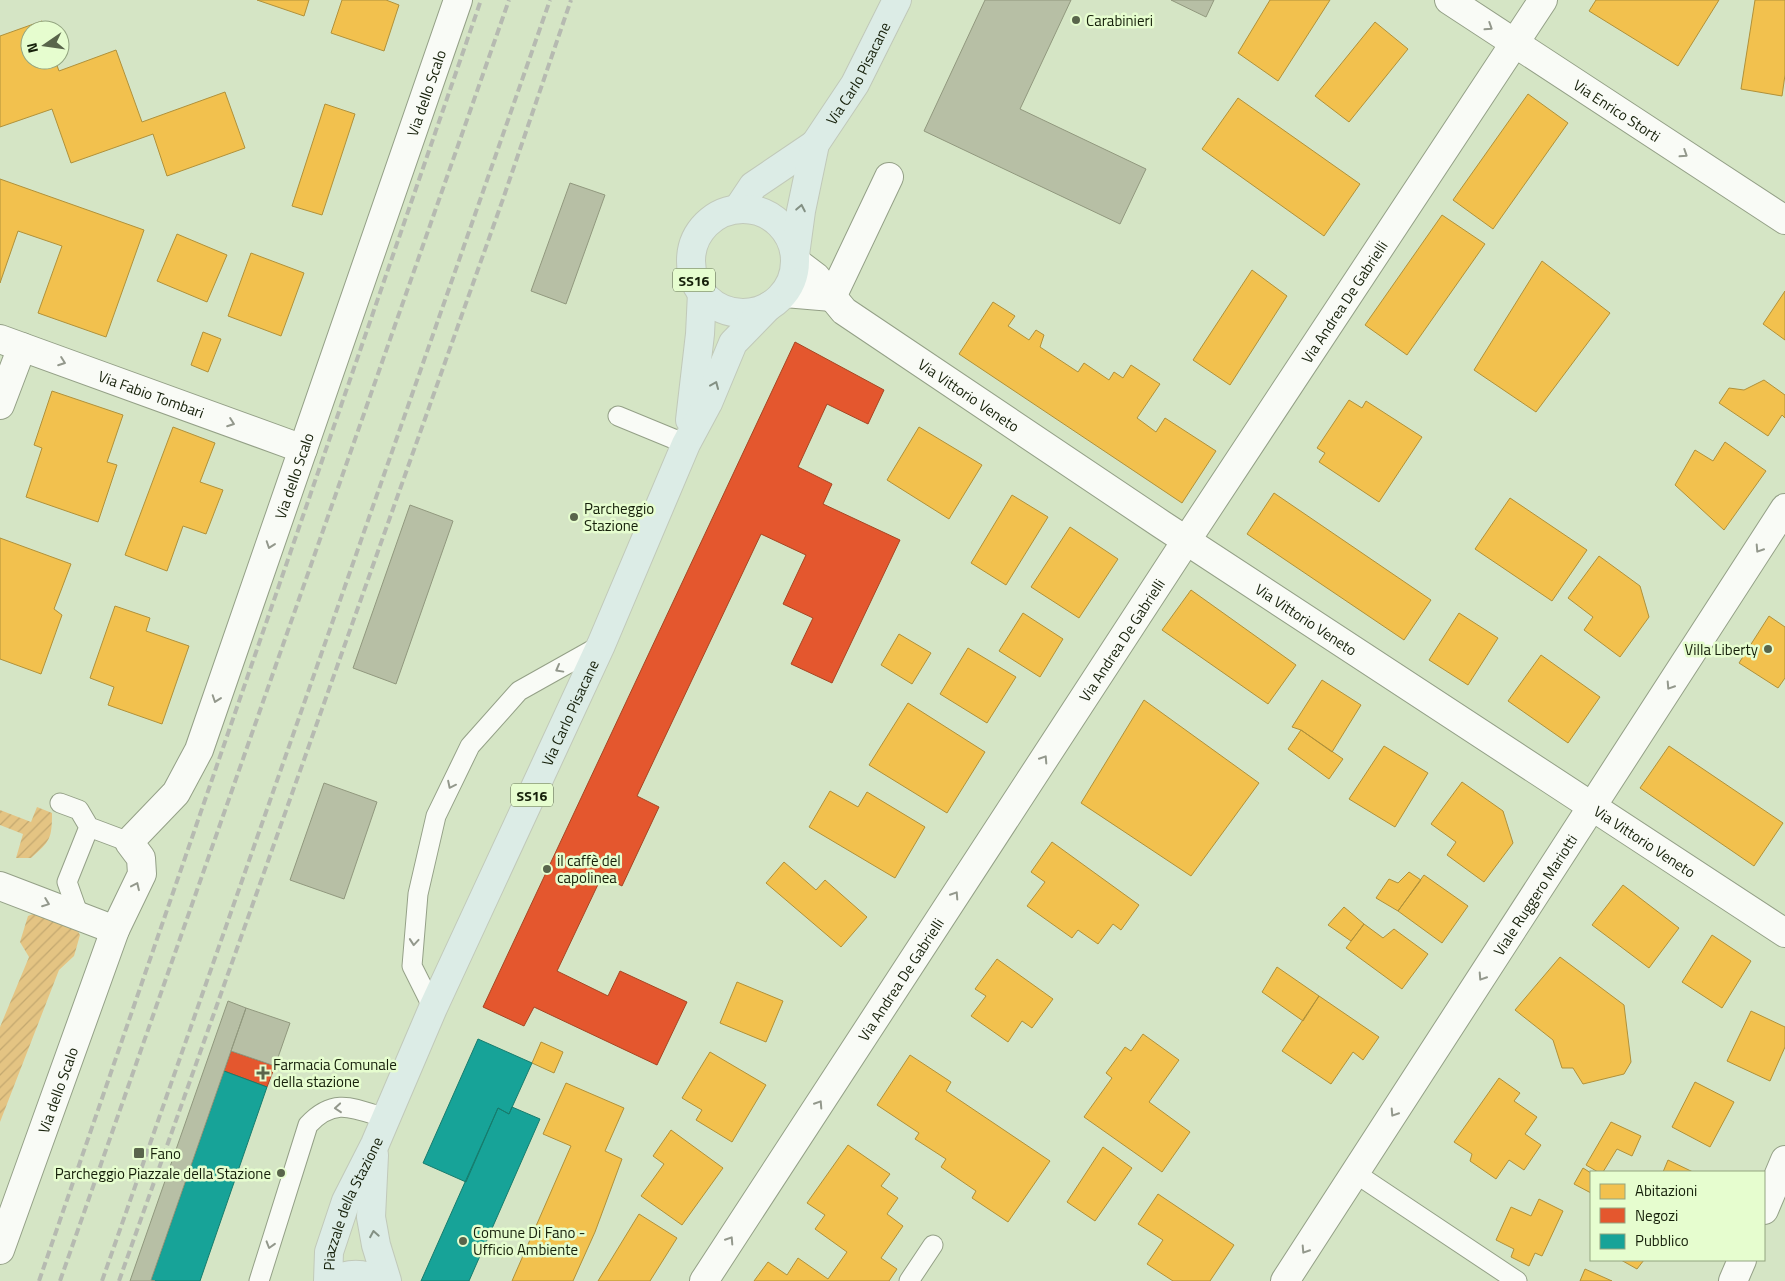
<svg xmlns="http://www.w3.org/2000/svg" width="1785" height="1281" font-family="'Titillium Web',sans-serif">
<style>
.garden{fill:url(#garden-furrows)}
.homes{fill:#f2c14e;stroke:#b0913a}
.shops{fill:#e4572e;stroke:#a64623}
.public{fill:#17a398;stroke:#177c6d}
.building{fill:#b7bfa5;stroke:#91987e}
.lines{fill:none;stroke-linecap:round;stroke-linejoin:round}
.service-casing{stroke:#94a087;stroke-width:21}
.minor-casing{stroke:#94a087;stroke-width:30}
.tertiary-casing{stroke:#94a087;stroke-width:30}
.primary-casing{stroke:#c1c9b9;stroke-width:30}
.service{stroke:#f9fbf6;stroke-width:19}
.minor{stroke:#f9fbf6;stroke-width:28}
.tertiary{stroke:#f9fbf6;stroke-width:28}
.primary{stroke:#dcece6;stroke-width:28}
.rail{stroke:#b6bab1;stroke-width:4;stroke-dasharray:8 4;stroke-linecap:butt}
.oneway{stroke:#93988c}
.oneway2{stroke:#839083}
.poi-dot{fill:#59654b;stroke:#e6fdcf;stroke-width:2}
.labels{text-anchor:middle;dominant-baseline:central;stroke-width:5;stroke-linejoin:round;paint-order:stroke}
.shield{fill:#e6fdcf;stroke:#546245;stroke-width:1}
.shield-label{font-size:14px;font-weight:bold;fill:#16200a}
.poi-label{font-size:15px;fill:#16200a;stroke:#e6fdcf;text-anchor:start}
.street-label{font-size:15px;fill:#16200a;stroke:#e6fdcf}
</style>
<defs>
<pattern id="garden-furrows" width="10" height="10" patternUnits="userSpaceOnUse" patternTransform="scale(1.25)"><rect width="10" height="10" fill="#e4c483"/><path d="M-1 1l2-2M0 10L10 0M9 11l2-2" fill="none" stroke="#c3a870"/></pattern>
</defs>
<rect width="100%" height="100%" fill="#d5e5c5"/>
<path class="garden" d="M37,807l15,6c0,26 -2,28 -21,45h-15l7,-24 -23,-9v-15l31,12z
M42,910l29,9 9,16 -6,21 -15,14 -59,152v-95l29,-70 -9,-15 8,-26z"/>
<path class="homes" d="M257,0h52l-5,16z
M342,0h44l13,5 -15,46 -53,-18z
M1270,0h60l-52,81 -40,-28z
M1596,0h123l-41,66 -89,-55z
M1755,0h30v75l-3,21 -41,-7z
M42,21l3,9h-15v30h25l4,11 57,-21 26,72 83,-30 20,56 -78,28 -14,-42 -82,29 -19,-54 -52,18v-91z
M1375,22l33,27 -59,73 -34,-26z
M1528,94l40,29 -75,106 -40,-29z
M1238,98l122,86 -36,52 -122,-87z
M325,104l30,10 -33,101 -30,-9z
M0,179l144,51 -38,107 -68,-24 24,-67 -44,-15 -18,52z
M1442,215l43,29 -78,111 -42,-30z
M177,234l50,21 -20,47 -50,-21z
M251,253l53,20 -23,63 -53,-20z
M1542,261l68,52 -74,99 -62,-42z
M1252,270l35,26 -57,89 -37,-25z
M1785,291v49l-22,-16z
M993,302l22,14 -7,10 21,14 7,-10 8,5 -4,12 38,25 6,-9 25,17 5,-8 9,6 8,-13 29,19 -23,34 19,14 9,-14 51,33 -34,52 -223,-149z
M203,332l18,7 -13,33 -17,-7z
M1764,380l21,15v23l-3,-3 -14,21 -49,-33 10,-15 15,2z
M52,391l71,24 -16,47 10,3 -19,57 -72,-25 16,-49 -8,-3z
M1349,400l13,8 4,-7 56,36 -43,65 -60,-40 6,-9 -8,-5z
M173,427l42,16 -15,39 23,8 -17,44 -23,-8 -16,45 -42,-16z
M919,427l63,38 -33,54 -62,-39z
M1725,442l41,29 -42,59 -49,-45 20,-35 18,11z
M1274,493l157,107 -27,40 -157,-106z
M1012,495l36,22 -42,68 -35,-22z
M1510,498l77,52 -35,51 -77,-52z
M1070,527l48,32 -39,59 -48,-31z
M0,538l71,26 -17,45 8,6 -21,59 -41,-15z
M1599,556l41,30 9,31 -29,40 -36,-27 9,-13 -25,-19z
M1191,590l105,75 -28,39 -106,-74z
M115,606l35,12 -4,13 43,15 -27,78 -54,-19 6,-18 -24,-9z
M1023,613l40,26 -23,38 -41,-26z
M1459,613l39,25 -30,47 -39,-25z
M1769,616l16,11v51l-7,10 -39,-25z
M899,634l32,19 -19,31 -31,-19z
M968,648l48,29 -29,46 -47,-29z
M1541,655l59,42 -32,46 -60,-42z
M1322,680l39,25 -29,47 -31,-22 -9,-3z
M1144,700l115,83 -68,93 -110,-73z
M908,703l77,49 -38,61 -78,-48z
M1301,730l42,29 -14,20 -41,-30z
M1384,746l44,27 -33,54 -46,-28z
M1669,746l114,77 -29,43 -114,-78z
M1462,782l41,29 10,32 -29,39 -37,-27 9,-13 -25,-18z
M830,791l28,16 9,-15 58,35 -30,51 -86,-51z
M1052,842l87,63 -18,25 -8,-6 -15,20 -20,-14 -6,8 -45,-32 18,-24 -14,-10z
M784,862l32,28 9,-10 42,37 -26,30 -75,-64z
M1409,872l12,8 -23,31 -22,-13 13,-19 9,4z
M1424,875l44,31 -26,37 -44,-32z
M1623,885l56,43 -30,40 -57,-43z
M1344,907l20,17 -13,17 -23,-16z
M1364,924l19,14 11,-9 34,25 -26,35 -56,-41z
M1712,935l39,26 -29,47 -40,-26z
M1560,957l64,48 7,57 -7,12 -41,10 -10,-16h-11l-9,-28 -38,-30z
M997,959l56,40 -21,29 -10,-7 -14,21 -37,-26 15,-20 -11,-7z
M1277,967l42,29 -16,25 -41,-29z
M737,982l46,19 -17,41 -46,-19z
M1319,996l60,41 -16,23 -10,-8 -22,32 -49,-33z
M1751,1011l34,16v20l-15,34 -43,-20z
M1143,1034l36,26 -30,42 41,30 -28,40 -78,-55 28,-39 -6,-5 19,-26 6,4z
M541,1042l22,10 -9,21 -22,-10z
M710,1052l56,33 -34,57 -36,-22 6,-10 -20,-12z
M910,1055l41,27 -5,9 104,70 -42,61 -36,-24 4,-7 -35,-24 5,-8 -31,-20 4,-6 -42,-28z
M1499,1078l21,15 -6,8 23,16 -12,17 16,11 -17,25 -15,-10 -13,19 -26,-18 2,-7 -18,-12z
M1695,1082l39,20 -24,45 -38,-20z
M566,1083l58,25 -19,43 17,8 -27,73 -22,49h-61l59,-135 -28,-12z
M1611,1122l30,14 -9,20 -15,-7 -14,23h-5l-12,-7z
M671,1130l52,38 -41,57 -41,-29 23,-32 -11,-8z
M848,1145l42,29 -9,12 17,12 -11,16 16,12 -22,32 16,11 -8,12h-135l14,-19 19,13 11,-17 30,21 19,-27 -32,-23 10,-14 -18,-12z
M1103,1147l29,21 -37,53 -28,-19z
M1668,1160l25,12h-30z
M1583,1168l8,5v20l-17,-9z
M1158,1194l76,51 -24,36h-37l-26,-17 16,-24 -25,-16z
M1539,1199l24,12 -21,45 -7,-3 -6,13 -18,-9 3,-8 -18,-9 15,-33 20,9z
M639,1214l38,24 -27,43h-52z
M1621,1260h23l-7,9z
M1585,1269l27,12h-32z"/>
<path class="shops" d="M795,342l89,48 -16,34 -41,-20 -29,63 34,17 -9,20 77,36 -68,143 -41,-19 22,-46 -30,-14 23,-49 -45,-21 -124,262 22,11 -37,79 -20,-10 -45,95 51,25 12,-25 67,31 -30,63 -123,-58 -10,19 -41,-19z
M231,1051l44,15 -8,21 -43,-16z"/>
<path class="public" d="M478,1039l54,24 -23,51 -11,-6 -32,74 -43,-19z
M224,1071l43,16 -67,194h-45l-4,-1z
M512,1107l28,12 -71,162h-48l77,-173 11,6z"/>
<path class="building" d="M985,0h86l-51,109 126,60 -26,55 -196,-93z
M1171,0h43l-8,17z
M570,183l35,12 -39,109 -35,-13z
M410,505l43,16 -57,163 -43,-16z
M324,783l53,19 -33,97 -54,-19z
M228,1001l18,7 -95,272 4,1h-25z
M246,1008l44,15 -15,43 -44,-15z"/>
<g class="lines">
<g class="service-casing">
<path id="service" d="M618,416l68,28
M60,803l19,7 10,17 40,15
M79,916l-12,-34 22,-55
M433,1008l-21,-42 6,-72 18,-78 34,-70 49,-55 82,-46
M1355,1173l162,108
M259,1281l49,-156c26,-28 45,-17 77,-7
M909,1281l24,-36"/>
</g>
<g class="minor-casing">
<g id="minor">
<path id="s1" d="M1449,0l336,220"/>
<path d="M832,297l57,-120"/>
<path id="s2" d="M0,339l303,110"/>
<path d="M0,405l22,-58"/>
<path d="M0,886l115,44"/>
<path d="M1764,1210l21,-50"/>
<path id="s3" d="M0,1250l115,-320 27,-56 -1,-16 -12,-16 47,-49 23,-43 259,-750"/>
<path id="s4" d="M704,1281l482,-740 357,-541"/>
<path id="s5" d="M1285,1281l500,-773"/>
<path d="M1733,1281l9,-21"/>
</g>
</g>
<g class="tertiary-casing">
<g id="tertiary">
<path id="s6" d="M795,261l21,16 28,34 317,213 624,409"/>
<path d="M785,293l47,4"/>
</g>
</g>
<g class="primary-casing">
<g id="primary">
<path d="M739,207l14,-21 62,-42"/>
<circle cx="743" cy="261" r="52"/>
<path id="s7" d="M795,255l6,-44 14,-67 40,-60 42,-84"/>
<path d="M690,420l10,-86 2,-41"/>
<path d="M374,1155l-3,62 5,28 11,36"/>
<path id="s8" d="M328,1281l1,-29 17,-51 29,-57 58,-136 168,-363 85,-201 22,-41 25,-60 36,-37"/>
<path d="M333,1281c16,-9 31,-8 47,0"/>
</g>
</g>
<use href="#service" class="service"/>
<use href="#minor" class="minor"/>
<use href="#tertiary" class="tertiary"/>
<use href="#primary" class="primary"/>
<path class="rail" d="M39,1281l442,-1281
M60,1281l449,-1281
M102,1281l448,-1281
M119,1281l384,-1082 68,-199"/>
</g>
<defs><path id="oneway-chevron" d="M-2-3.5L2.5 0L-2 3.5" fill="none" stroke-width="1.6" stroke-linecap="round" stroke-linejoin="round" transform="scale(1.25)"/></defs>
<g class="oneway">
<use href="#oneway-chevron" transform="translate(1489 27) rotate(33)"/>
<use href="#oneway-chevron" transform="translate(1684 154) rotate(33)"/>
<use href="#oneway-chevron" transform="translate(62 362) rotate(20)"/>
<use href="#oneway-chevron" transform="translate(231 423) rotate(20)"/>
<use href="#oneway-chevron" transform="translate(270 545) rotate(109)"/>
<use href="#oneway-chevron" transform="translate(1759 549) rotate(123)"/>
<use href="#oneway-chevron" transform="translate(559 669) rotate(151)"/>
<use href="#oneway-chevron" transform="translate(1670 686) rotate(123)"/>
<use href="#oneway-chevron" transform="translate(216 699) rotate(109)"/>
<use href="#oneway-chevron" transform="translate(1044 759) rotate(-57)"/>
<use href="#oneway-chevron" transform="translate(451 785) rotate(116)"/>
<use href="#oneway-chevron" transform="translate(136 886) rotate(-65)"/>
<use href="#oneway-chevron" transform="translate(955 895) rotate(-57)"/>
<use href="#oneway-chevron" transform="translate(46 903) rotate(21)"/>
<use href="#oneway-chevron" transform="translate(414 942) rotate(95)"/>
<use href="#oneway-chevron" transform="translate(1482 977) rotate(123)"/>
<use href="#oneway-chevron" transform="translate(819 1104) rotate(-57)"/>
<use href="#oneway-chevron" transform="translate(338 1108) rotate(175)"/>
<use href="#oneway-chevron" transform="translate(1394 1113) rotate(123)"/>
<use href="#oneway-chevron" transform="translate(730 1240) rotate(-57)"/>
<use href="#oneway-chevron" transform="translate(270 1245) rotate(107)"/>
<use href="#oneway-chevron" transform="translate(1305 1250) rotate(123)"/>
</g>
<g class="oneway2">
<use href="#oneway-chevron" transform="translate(801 208) rotate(-79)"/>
<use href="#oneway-chevron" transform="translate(715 385) rotate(-67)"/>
<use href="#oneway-chevron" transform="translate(374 1234) rotate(-100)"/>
</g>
<g class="poi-dot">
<circle cx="1076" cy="20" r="5"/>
<circle cx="574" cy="517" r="5"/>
<circle cx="1768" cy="649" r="5"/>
<circle cx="547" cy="869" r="5"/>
<path d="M260.5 1065.5h5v5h5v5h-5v5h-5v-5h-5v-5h5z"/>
<rect x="133" y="1147" width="12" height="12" rx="2.5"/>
<circle cx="281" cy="1173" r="5"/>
<circle cx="463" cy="1241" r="5"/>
</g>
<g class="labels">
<g class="shield">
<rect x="673" y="268.5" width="42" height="23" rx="4"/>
<rect x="511" y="783.5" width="42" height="23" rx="4"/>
</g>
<g class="shield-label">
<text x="694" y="280">SS16</text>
<text x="532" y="795">SS16</text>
</g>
<g class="poi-label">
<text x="1086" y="20">Carabinieri</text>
<text x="584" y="508">Parcheggio<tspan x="584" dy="17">Stazione</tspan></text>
<text x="1758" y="649" text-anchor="end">Villa Liberty</text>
<text x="557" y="860">il caffè del<tspan x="557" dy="17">capolinea</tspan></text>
<text x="273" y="1064">Farmacia Comunale<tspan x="273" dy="17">della stazione</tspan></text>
<text x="150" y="1153">Fano</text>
<text x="271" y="1173" text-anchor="end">Parcheggio Piazzale della Stazione</text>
<text x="473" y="1232">Comune Di Fano -<tspan x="473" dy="17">Ufficio Ambiente</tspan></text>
</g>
<g class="street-label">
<text stroke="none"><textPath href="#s7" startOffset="196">Via Carlo Pisacane</textPath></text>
<text stroke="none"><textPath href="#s3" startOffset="1250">Via dello Scalo</textPath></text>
<text stroke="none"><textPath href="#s1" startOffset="201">Via Enrico Storti</textPath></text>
<text stroke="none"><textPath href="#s4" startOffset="1170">Via Andrea De Gabrielli</textPath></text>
<text stroke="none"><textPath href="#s2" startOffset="161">Via Fabio Tombari</textPath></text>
<text stroke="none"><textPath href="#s6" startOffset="221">Via Vittorio Veneto</textPath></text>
<text stroke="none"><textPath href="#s3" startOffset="845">Via dello Scalo</textPath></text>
<text stroke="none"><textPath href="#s6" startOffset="626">Via Vittorio Veneto</textPath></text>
<text stroke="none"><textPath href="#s4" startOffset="765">Via Andrea De Gabrielli</textPath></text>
<text stroke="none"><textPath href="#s8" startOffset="620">Via Carlo Pisacane</textPath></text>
<text stroke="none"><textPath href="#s6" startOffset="1031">Via Vittorio Veneto</textPath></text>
<text stroke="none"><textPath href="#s5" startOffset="460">Viale Ruggero Mariotti</textPath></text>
<text stroke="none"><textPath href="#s4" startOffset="360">Via Andrea De Gabrielli</textPath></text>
<text stroke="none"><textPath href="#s3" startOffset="170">Via dello Scalo</textPath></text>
<text stroke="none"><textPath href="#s8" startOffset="82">Piazzale della Stazione</textPath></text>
</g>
</g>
<rect x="1590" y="1171" width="175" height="90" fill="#e6fdcf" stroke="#93a580"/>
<rect x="1600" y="1184" width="25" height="15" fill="#f2c14e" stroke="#93a580"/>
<text x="1635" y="1196" font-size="15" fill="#16200a">Abitazioni</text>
<rect x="1600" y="1208" width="25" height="15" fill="#e4572e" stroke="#93a580"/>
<text x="1635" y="1221" font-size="15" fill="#16200a">Negozi</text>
<rect x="1600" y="1234" width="25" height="15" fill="#17a398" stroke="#93a580"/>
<text x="1635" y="1246" font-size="15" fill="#16200a">Pubblico</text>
<g transform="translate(45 45) rotate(257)"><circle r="24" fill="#e6fdcf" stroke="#93a580"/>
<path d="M0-4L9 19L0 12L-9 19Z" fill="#59654b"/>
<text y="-8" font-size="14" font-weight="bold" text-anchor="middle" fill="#16200a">N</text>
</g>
</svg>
